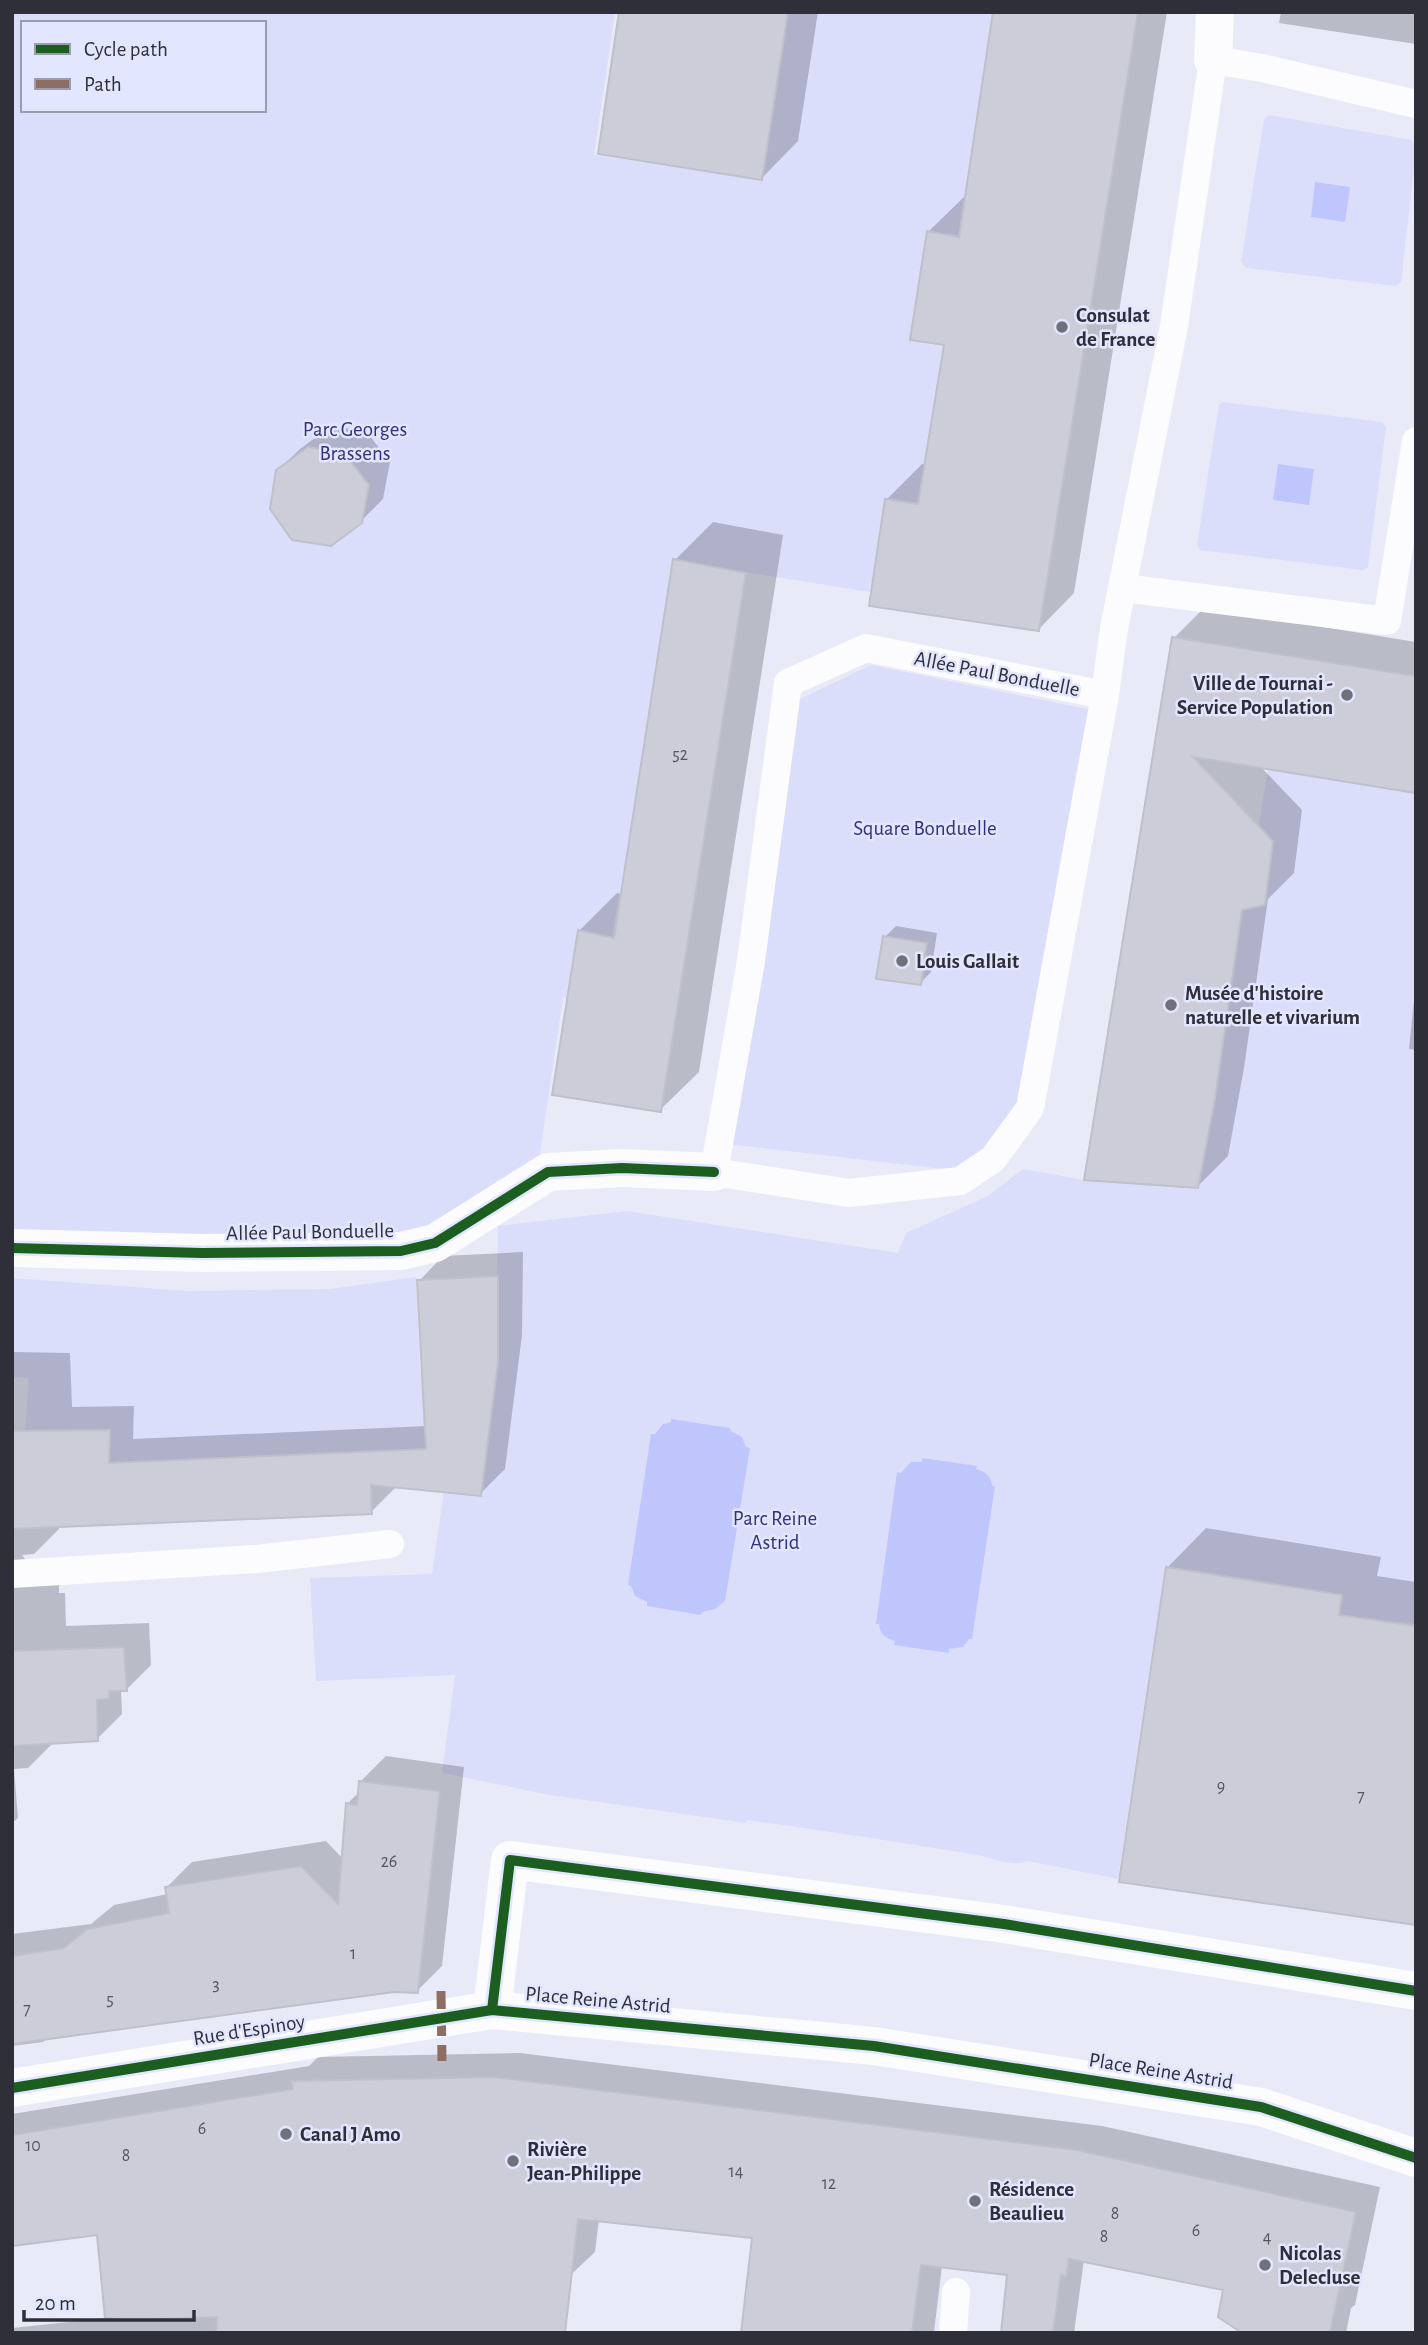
<svg xmlns="http://www.w3.org/2000/svg" width="1428" height="2345" font-family="'Alegreya Sans',sans-serif">
<style>
.green{fill:#dadefb;fill-rule:evenodd}
.water{fill:#bfc6fb}
.shadow{fill:#0003}
.building{fill:#cccdd8;stroke:#bec0ca;stroke-width:2}
.lines{fill:none;stroke-linecap:round;stroke-linejoin:round}
.lane{stroke:#fcfcfe;stroke-width:28}
.street{stroke:#fcfcfe;stroke-width:38}
.quiet{stroke:#8d6e63;stroke-width:9;stroke-dasharray:18 9;stroke-linecap:butt}
.cycleway-casing{stroke:#e2e6fe;stroke-width:15}
.cycleway{stroke:#1b5e20;stroke-width:10}
.poi-dot{fill:#6f707c;stroke:#e2e6fe;stroke-width:2.5}
.labels{text-anchor:middle;dominant-baseline:central;stroke-width:5;stroke-linejoin:round;paint-order:stroke}
.number-label{font-size:18px;fill:#565661}
.poi-label{font-size:21px;font-weight:bold;fill:#2e2f39;stroke:#e2e6fe;text-anchor:start}
.park-label{font-size:21px;fill:#333281;stroke:#e2e6fe}
.street-label{font-size:21px;fill:#2e2f39;stroke:#e2e6fe}
</style>
<rect width="100%" height="100%" fill="#e8eaf8"/>
<path class="green" d="M12,12h603l-21,143 166,25 26,-168h207l-34,223 -33,-3 -16,108 34,7 -25,156 -34,-4 -15,93 -193,-31 -65,376 -31,-6 -12,65 -6,2 -24,162 -88,70 -256,11 -183,-6zM23,23h241v87h-241z
M1269,115l143,25 4,10 -15,132 -5,4 -150,-18 -5,-6 23,-143z
M1223,402l159,20 4,5 -18,140 -5,3 -163,-20 -3,-5 22,-140z
M871,665l226,46 -77,392 -51,69 -241,-28 70,-444z
M1270,755l146,22v847l-76,-9 1,-16 -176,-30 -47,310 -90,-18c-18,7 -38,-5 -57,-7 -75,-12 -149,-24 -224,-34l-1,3 -196,-28 -108,-22 13,-98 -139,6 -6,-103 122,-4 12,-83 38,4 6,-46 -38,-1 -342,15 -83,-32 4,-53 -17,-1v-99l176,13 142,-2 86,-12 4,96 78,-4 -1,-93 1,-50 129,-15 271,42 8,-20 82,-37 35,-27 61,11 112,7 3,-4 16,-84 27,-189 23,-5 8,-64 -14,-15z"/>
<path class="water" d="M1315,182l35,5 -5,35 -34,-5z
M1278,464l36,5 -5,36 -36,-5z
M671,1419l59,9 1,3 11,6 4,10 4,1 -25,153 -10,8 -13,3 -1,3 -54,-9v-4l-12,-6 -4,-10 -3,-1 23,-151h4l8,-10 8,-2z
M922,1458l55,8 -1,3c9,2 16,8 16,17h3l-23,153h-3l-6,8 -14,2v4l-55,-8 1,-4c-9,-3 -15,-6 -16,-17h-3l21,-152 4,1 10,-11h11z"/>
<path class="shadow" d="M621,12h197l-20,129 -36,37z
M995,12h172l-93,581 -35,36 -152,-130 35,-35h4l20,-120 -18,-112 36,-35h3z
M1281,12h135v32l-137,-21z
M331,426l35,5 24,31 -7,37 -23,23 -83,-51 23,-22z
M713,522l70,13 -84,537 -39,38 -81,-179 38,-38 6,1 52,-334z
M1204,608l212,34v133l-156,-9 42,44 -8,63 -26,26 -24,169 -16,88 -30,30 -24,-548z
M896,926l41,7 -6,39 -11,11 -35,-46z
M1416,981v69l-7,-1z
M523,1252l-1,83 -17,134 -25,25 -84,-7 -25,25 -313,13 1,4 -25,25 -12,1 7,9 30,1v28h6l1,33 83,-3 2,42 -25,25 -5,-1 1,25 -25,25 -44,4 -25,25 -14,1 4,49 -6,5v-471l58,1 2,54 62,-1 -1,33 294,-13 -8,-145 24,-25z
M1206,1528l175,29 -4,19 39,6v342l-249,-356z
M386,1756l78,11 -22,199 -25,25 -23,-1 -347,48 -4,4 -31,4v-112l79,-10 23,-19 54,-11 -1,-7 25,-25 134,-21 17,18 4,-55 13,-13 1,-10z
M520,2053l582,73 278,61 -25,118 -4,3 -5,25h-104l-17,-45 -141,-28 -10,73h-72l7,-60 -67,-7 -8,66 5,1h-196l11,-97 -155,-17 -4,33 -86,81h-497v-5l94,-10 -8,-85 -86,11v-130l297,-48 9,-9z"/>
<path class="building" d="M619,12h169l-26,168 -164,-26z
M993,12h145l-99,619 -170,-25 16,-107 33,5 26,-159 -34,-5 17,-109 32,6z
M308,447l36,6 25,32 -7,38 -31,23 -39,-6 -22,-31 6,-39z
M673,559l73,14 -85,539 -109,-17 26,-165 36,8z
M1172,637l244,39v117l-223,-36 80,84 -8,64 -23,5 -27,189 -17,89 -114,-8z
M883,936l44,7 -6,42 -45,-6z
M498,1276v85l-17,135 -110,-11 1,29 -360,15v-98l98,-1 -1,33 317,-14 -9,-169z
M1166,1567l176,28 -3,20 77,11v299l-297,-43z
M124,1647l3,44h-18v8l-12,1 1,41 -86,5v-95z
M359,1781l81,10 -22,202 -24,-1 -382,52v-88l52,-8 23,-19 82,-16 -4,-26 136,-21 37,38 8,-101 11,2z
M494,2077l583,73 279,62 -26,121h-88l-24,-16 5,-27 -154,-31 -3,18 -5,-2 -8,58h-52l6,-58 -86,-10 -9,68h-171l11,-95 -174,-19 -13,114h-349l1,-16 -84,3 -28,-2 -8,-83 -85,11v-111l281,-46 -2,-8z"/>
<g class="lines">
<path class="lane" d="M1123,588l264,33 29,-180
M1105,695l-239,-47 -78,35 -37,278 -37,211 135,21 111,-12 33,-22 37,-51 75,-413 9,-67 60,-302 39,-266 49,8 154,36
M12,1574l245,-15 133,-15
M953,2333l3,-41"/>
<path class="street" d="M1213,60l2,-48
M12,1248l190,5 199,-2 34,-8 113,-71 74,-4 92,4
M492,2010l18,-150 494,64 412,67
M12,2088l480,-78 382,36 387,61 155,51"/>
<path class="quiet" d="M441,1991l1,70"/>
<g class="cycleway-casing">
<path id="cycleway" d="M12,1248l190,5 199,-2 34,-8 113,-71 74,-4 92,4
M492,2010l18,-150 494,64 412,67
M12,2088l480,-78 382,36 387,61 155,51"/>
</g>
<use href="#cycleway" class="cycleway"/>
</g>
<g class="poi-dot">
<circle cx="1062" cy="327" r="7"/>
<circle cx="1347" cy="695" r="7"/>
<circle cx="902" cy="961" r="7"/>
<circle cx="1171" cy="1005" r="7"/>
<circle cx="286" cy="2134" r="7"/>
<circle cx="513" cy="2161" r="7"/>
<circle cx="975" cy="2201" r="7"/>
<circle cx="1265" cy="2265" r="7"/>
</g>
<g class="labels">
<g class="number-label">
<text x="680" y="755">52</text>
<text x="1221" y="1787">9</text>
<text x="1361" y="1797">7</text>
<text x="389" y="1862">26</text>
<text x="353" y="1954">1</text>
<text x="216" y="1985">3</text>
<text x="110" y="2000">5</text>
<text x="27" y="2010">7</text>
<text x="202" y="2129">6</text>
<text x="33" y="2146">10</text>
<text x="126" y="2156">8</text>
<text x="736" y="2172">14</text>
<text x="829" y="2184">12</text>
<text x="1115" y="2214">8</text>
<text x="1196" y="2231">6</text>
<text x="1104" y="2237">8</text>
<text x="1267" y="2238">4</text>
</g>
<g class="poi-label">
<text x="1076" y="315">Consulat<tspan x="1076" dy="24">de France</tspan></text>
<text x="1333" y="683" text-anchor="end">Ville de Tournai -<tspan x="1333" dy="24">Service Population</tspan></text>
<text x="916" y="961">Louis Gallait</text>
<text x="1185" y="993">Musée d'histoire<tspan x="1185" dy="24">naturelle et vivarium</tspan></text>
<text x="300" y="2134">Canal J Amo</text>
<text x="527" y="2149">Rivière<tspan x="527" dy="24">Jean-Philippe</tspan></text>
<text x="989" y="2189">Résidence<tspan x="989" dy="24">Beaulieu</tspan></text>
<text x="1279" y="2253">Nicolas<tspan x="1279" dy="24">Delecluse</tspan></text>
</g>
<g class="park-label">
<text x="355" y="429">Parc Georges<tspan x="355" dy="24">Brassens</tspan></text>
<text x="925" y="828">Square Bonduelle</text>
<text x="775" y="1518">Parc Reine<tspan x="775" dy="24">Astrid</tspan></text>
</g>
<g class="street-label">
<text transform="translate(997 674) rotate(11)">Allée Paul Bonduelle</text>
<text transform="translate(310 1232) rotate(-1)">Allée Paul Bonduelle</text>
<text transform="translate(598 2000) rotate(5)">Place Reine Astrid</text>
<text transform="translate(249 2030) rotate(-9)">Rue d'Espinoy</text>
<text transform="translate(1161 2071) rotate(9)">Place Reine Astrid</text>
</g>
</g>
<rect width="1428" height="2345" fill="none" stroke="#2e2f39" stroke-width="28"/>
<rect x="21" y="21" width="245" height="91" fill="#e2e6fe" stroke="#9a9daf" stroke-width="2"/>
<rect x="35" y="44" width="35" height="10" fill="#1b5e20" stroke="#9a9daf" stroke-width="2"/>
<text x="84" y="56" font-size="21" fill="#2e2f39">Cycle path</text>
<rect x="35" y="79" width="35" height="10" fill="#8d6e63" stroke="#9a9daf" stroke-width="2"/>
<text x="84" y="91" font-size="21" fill="#2e2f39">Path</text>
<path d="M24 2310v10h170v-10" fill="none" stroke="#2e2f39" stroke-width="3.5"/>
<text x="35" y="2310" font-size="21" fill="#2e2f39" stroke="#e2e6fe" stroke-width="5" paint-order="stroke">20 m</text>
</svg>
